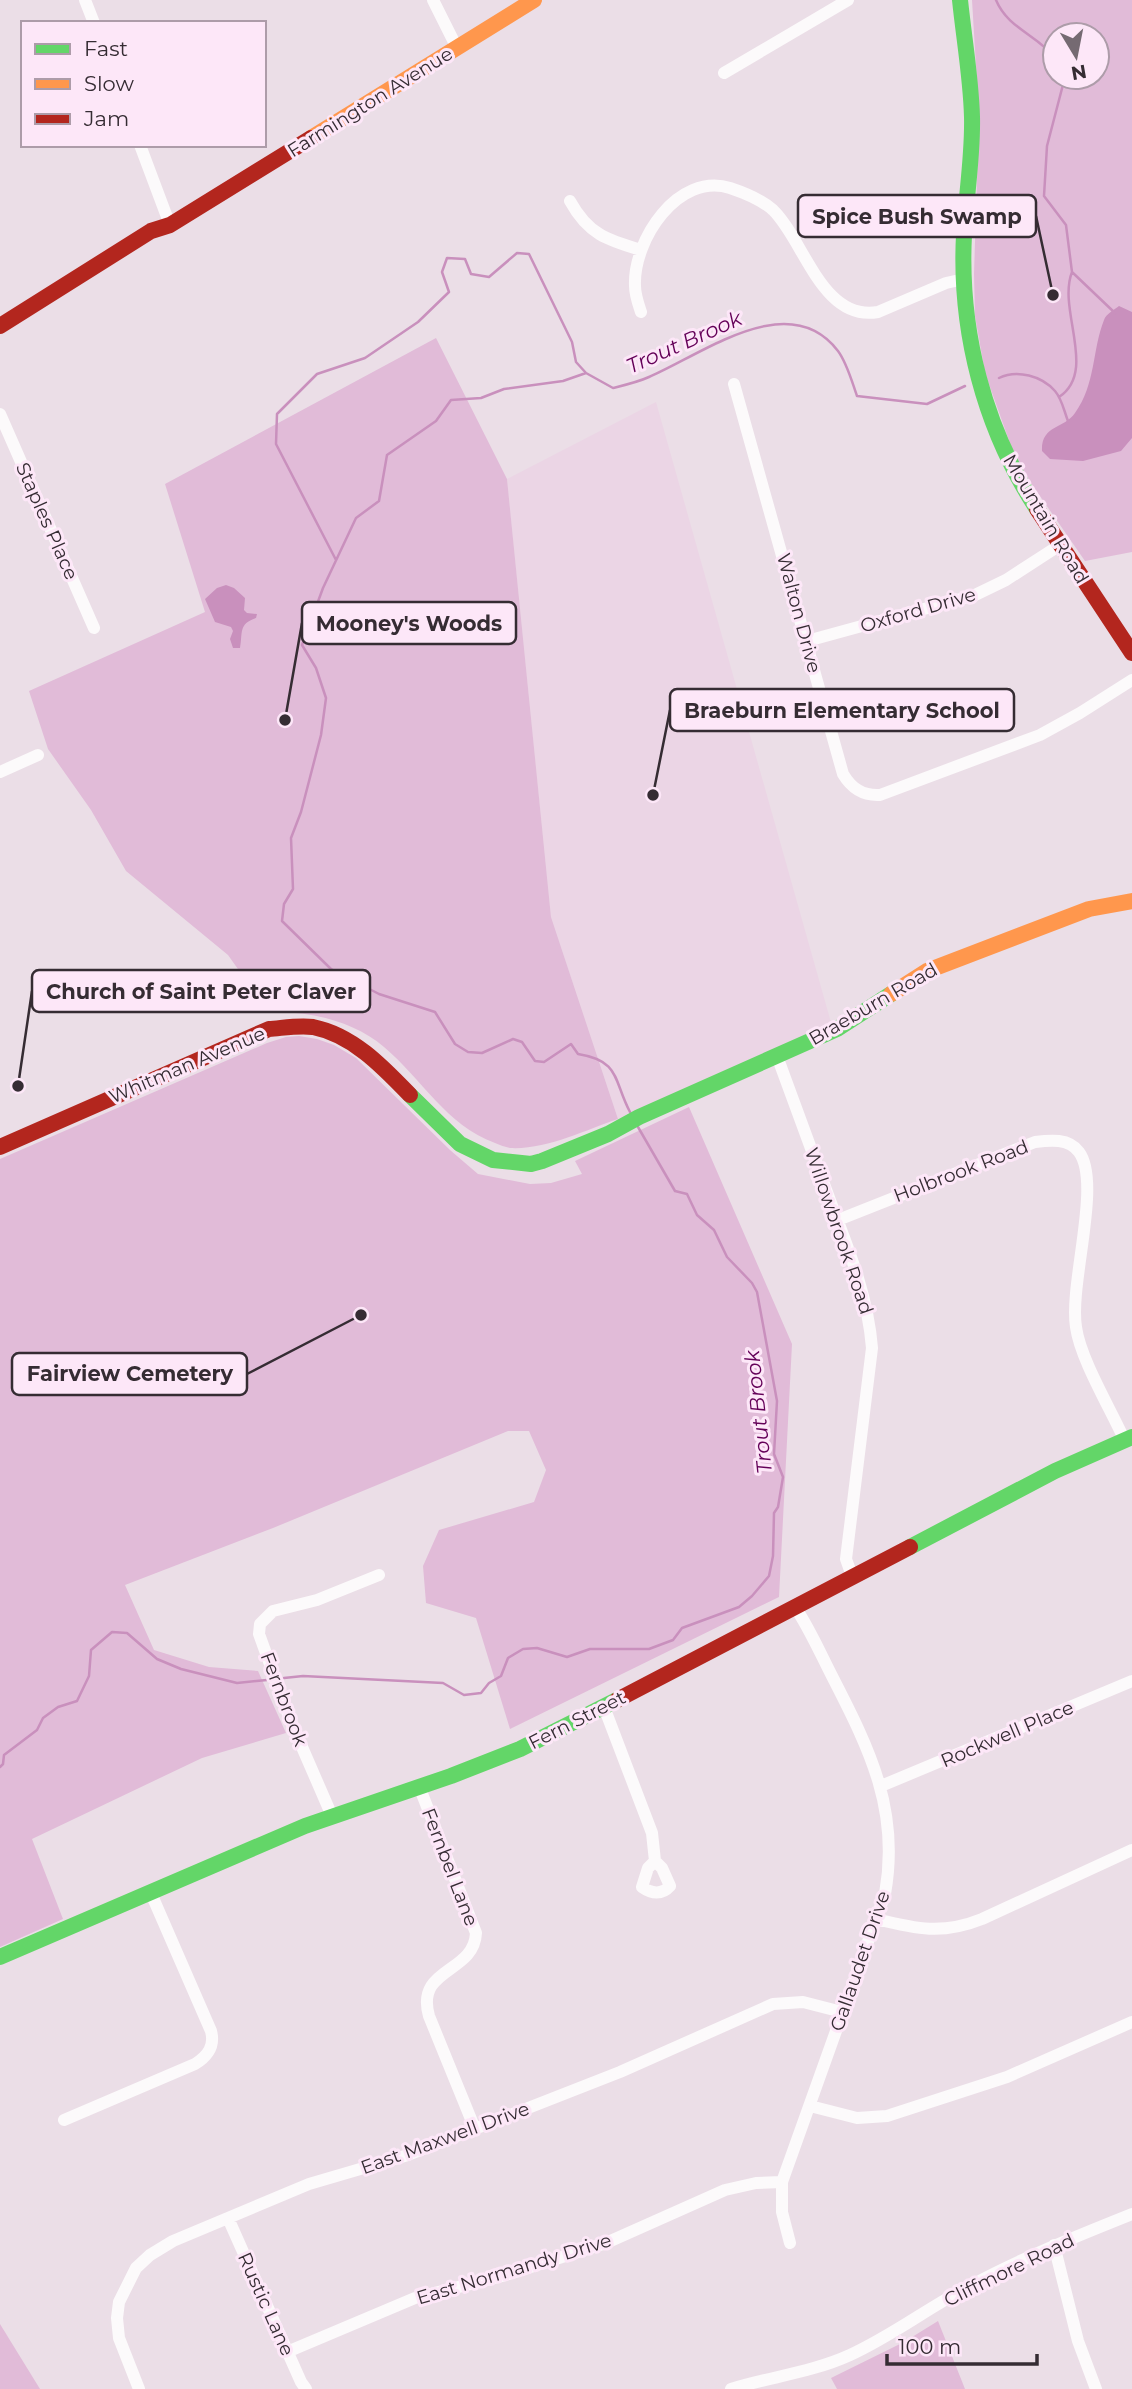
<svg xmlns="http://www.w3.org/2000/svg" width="1132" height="2389" font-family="Montserrat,sans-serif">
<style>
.built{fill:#ebd5e5}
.green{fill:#e1bbd8;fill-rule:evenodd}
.water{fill:#c990bd}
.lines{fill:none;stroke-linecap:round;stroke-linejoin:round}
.stream{stroke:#c990bd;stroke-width:2.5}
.street{stroke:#fcfafb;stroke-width:12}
.fast{stroke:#63d668;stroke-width:16}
.slow{stroke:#ff974d;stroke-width:16}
.jam{stroke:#b3261e;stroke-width:16}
.labels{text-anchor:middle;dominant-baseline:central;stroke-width:6;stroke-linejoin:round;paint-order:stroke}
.street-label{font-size:19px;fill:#352c33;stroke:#fde7f8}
.water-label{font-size:21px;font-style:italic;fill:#640058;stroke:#fde7f8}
.leader{fill:none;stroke:#352c33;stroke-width:2.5}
.callout-dot{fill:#352c33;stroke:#fde7f8;stroke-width:2.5}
.callout{fill:#fde7f8;stroke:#352c33;stroke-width:2.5}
.callout-label{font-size:21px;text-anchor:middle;font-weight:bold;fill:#352c33}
</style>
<rect width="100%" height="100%" fill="#ebdee7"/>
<path class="built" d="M656,402l176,624 -214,93 -67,-202 -44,-438z"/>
<path class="green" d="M972,0h160v552l-47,9 -68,-98 -32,-90 -10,-57 -1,-42 5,-158zM1055,35h42v42h-42z
M436,338l71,141 44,438 67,202c-33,11 -72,31 -108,29 -5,-1 -10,-3 -15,-5 -49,-18 -73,-64 -111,-96 -30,-26 -77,-37 -115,-34l-41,-58 -102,-84 -35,-61 -43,-61 -19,-58 176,-79 -40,-128z
M299,1036l18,3 17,6 22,13 94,92 28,24 52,10 21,-1 31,-9 -7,-13 114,-54 103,237 -13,253 -269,132 -34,-111 -50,-15 -3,-37 16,-36 95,-28 12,-32 -17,-39h-21l-235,97 -148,57 29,65 55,17 49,4 28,62 -84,25 -170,81 31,80 -63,28v-788l267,-116 19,-6z
M938,2321l27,68h-128l-6,-11 73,-36z
M0,2324l40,65h-40z"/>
<path class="water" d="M1119,306l13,6v126l-11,13 -38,10 -33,-2 -8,-8c-1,-26 22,-22 33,-38 21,-29 17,-63 29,-93 2,-6 10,-10 15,-14z
M226,585l8,3 11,10 -1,12 3,3 10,1 -1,4c-18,6 -13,15 -16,30h-7l-3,-9 3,-8 -2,-4 -16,-5 -10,-23 12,-11z"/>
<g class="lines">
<path class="stream" d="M996,0c12,29 42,35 59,58
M1065,77l-18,69 -3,50 22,29 6,47 43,41
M999,378c18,-9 43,-2 56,13 7,8 9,20 13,30
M1059,397c39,-26 -2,-87 13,-125
M336,560l-60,-116 1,-30 40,-40 48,-16 53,-36 31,-30 -7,-20 5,-14 18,1 6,15 18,3 28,-24 12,1 43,88 4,20 10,11
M630,1112c-17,-32 -9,-51 -52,-58l-7,-10 -27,18 -9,-1 -13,-19 -9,-3 -31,14 -14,-1 -13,-8 -20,-32 -56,-18 -48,-25 -49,-48 2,-17 9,-15 -2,-51 10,-26 20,-77 5,-37 -10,-30 -14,-23 21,-57 33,-70 23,-17 8,-46 49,-34 15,-21 30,-2 23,-9 59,-8 23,-8 27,15c12,-3 25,-6 36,-11 54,-23 140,-90 189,-26 9,12 14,31 19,45l70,8 38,-18
M284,1678l19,-2 140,7 21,12 17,-2 8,-10 12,-7 7,-18 15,-9 14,-1 30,9 23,-8h59l24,-9 9,-12 57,-21 13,-11 17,-20 4,-20 1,-43 4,-6 5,-30 -9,-23 3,-53 -20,-109 -5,-9 -25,-26 -13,-27 -17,-15 -10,-21 -12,-3 -37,-64
M0,1767l3,-3 1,-9 33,-25 6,-12 15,-11 19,-6 12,-25 2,-26 21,-18 15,1 30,26 24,10 56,14 30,-3"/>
<path class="street" d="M85,0l9,23
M433,0l24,48
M724,73l124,-73
M140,145l30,80
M570,201c18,33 37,39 71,49
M641,312c-3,-9 -6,-17 -6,-26 -2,-46 43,-114 95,-98 15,5 32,12 43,22 31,30 49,112 105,102l68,-29 18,-4
M734,384l109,390c9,15 20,22 37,21l160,-60 40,-22 52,-33
M0,414l94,214
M807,641l168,-46 31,-15 54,-35
M0,772l38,-17
M777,1056c18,49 36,98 54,147 18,47 37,94 41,145l-26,211 6,17
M838,1220l197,-78c15,-2 34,-4 44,10 23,31 -10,132 -3,175 4,31 34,81 48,112
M604,1707l48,126 3,28 -7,7 -6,19c10,7 20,8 28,-1l-8,-18 -7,-7
M419,1786l57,147c-2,41 -61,34 -47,83l46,113
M881,1786l251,-105
M332,1816l-43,-99 -30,-83 1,-10 13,-13 44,-11 62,-25
M876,1919c41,10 66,16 106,0l150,-69
M810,2106l47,12 30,-2 120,-39 125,-55
M64,2120l131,-56c13,-8 20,-18 16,-33l-61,-140
M228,2218l73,164 5,7
M790,2243l-8,-31v-30l103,-288c15,-83 -15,-144 -52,-216 -12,-23 -23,-49 -38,-71
M1054,2245l24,96 18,48
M287,2352l128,-54 87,-22 104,-33 119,-53 31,-7 26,-1
M139,2389l-20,-51 -2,-20 2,-16 17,-34 14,-13 23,-14 136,-57 99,-29 212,-83 153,-68 30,-2 39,10
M731,2389c39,-12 82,-17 119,-34 42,-19 79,-48 120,-69 52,-28 107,-50 162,-72"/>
<path class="fast" d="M960,0c4,39 11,78 12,117 1,39 -6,79 -8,118 -5,96 20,193 73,274
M410,1095l50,49 33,16 38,4 11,-3 66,-27 31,-17 198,-88 54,-35
M910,1547l145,-76 77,-34
M0,1957l305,-131 146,-50 69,-27 97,-49"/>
<path class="slow" d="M311,138l223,-138
M891,994l36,-23 162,-62 43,-8"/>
<path class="jam" d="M0,326l151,-95 19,-6 141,-87
M1037,509l95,144
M0,1147l269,-118c14,-1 30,-4 44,-2 40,8 70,40 97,68
M617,1700l293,-153"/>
</g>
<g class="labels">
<g class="street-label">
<text transform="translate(370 102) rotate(-32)">Farmington Avenue</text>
<text transform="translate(1046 519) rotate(59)">Mountain Road</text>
<text transform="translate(47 521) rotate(66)">Staples Place</text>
<text transform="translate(918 610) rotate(-16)">Oxford Drive</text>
<text transform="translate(799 613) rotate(75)">Walton Drive</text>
<text transform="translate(873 1004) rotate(-30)">Braeburn Road</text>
<text transform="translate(187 1065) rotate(-23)">Whitman Avenue</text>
<text transform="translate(961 1171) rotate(-21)">Holbrook Road</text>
<text transform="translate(839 1231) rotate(71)">Willowbrook Road</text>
<text transform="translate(284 1699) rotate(69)">Fernbrook</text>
<text transform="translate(577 1720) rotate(-27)">Fern Street</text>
<text transform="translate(1007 1734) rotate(-23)">Rockwell Place</text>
<text transform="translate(450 1867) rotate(69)">Fernbel Lane</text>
<text transform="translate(860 1961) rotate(-71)">Gallaudet Drive</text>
<text transform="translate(445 2138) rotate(-20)">East Maxwell Drive</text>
<text transform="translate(514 2269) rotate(-17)">East Normandy Drive</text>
<text transform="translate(1009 2270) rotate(-26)">Cliffmore Road</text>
<text transform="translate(266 2304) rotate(66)">Rustic Lane</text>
</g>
<g class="water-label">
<text transform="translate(684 342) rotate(-24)">Trout Brook</text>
<text transform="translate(758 1412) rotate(-96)">Trout Brook</text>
</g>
</g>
<path class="leader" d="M1053 295L1036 216M285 720L302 623M653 795L670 710M18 1086L32 991M361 1315L247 1374"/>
<g class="callout-dot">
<circle cx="1053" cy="295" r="7"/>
<circle cx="285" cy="720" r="7"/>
<circle cx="653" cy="795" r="7"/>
<circle cx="18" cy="1086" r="7"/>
<circle cx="361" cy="1315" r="7"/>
</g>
<g class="callout">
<rect x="798" y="195" width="238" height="42" rx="7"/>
<rect x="302" y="602" width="214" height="42" rx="7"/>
<rect x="670" y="689" width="344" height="42" rx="7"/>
<rect x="32" y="970" width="338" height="42" rx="7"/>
<rect x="12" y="1353" width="235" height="42" rx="7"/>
</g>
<g class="callout-label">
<text x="917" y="224">Spice Bush Swamp</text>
<text x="409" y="631">Mooney's Woods</text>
<text x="842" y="718">Braeburn Elementary School</text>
<text x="201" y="999">Church of Saint Peter Claver</text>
<text x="130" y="1381">Fairview Cemetery</text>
</g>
<rect x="21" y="21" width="245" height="126" fill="#fde7f8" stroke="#ad9ca9" stroke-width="2"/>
<rect x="35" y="44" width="35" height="10" fill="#63d668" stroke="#ad9ca9" stroke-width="2"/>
<text x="84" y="56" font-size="21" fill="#352c33">Fast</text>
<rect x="35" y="79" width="35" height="10" fill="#ff974d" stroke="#ad9ca9" stroke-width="2"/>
<text x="84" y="91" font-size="21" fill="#352c33">Slow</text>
<rect x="35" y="114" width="35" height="10" fill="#b3261e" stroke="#ad9ca9" stroke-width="2"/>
<text x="84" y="126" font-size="21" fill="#352c33">Jam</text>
<g transform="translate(1076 56) rotate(170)"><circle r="33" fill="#fde7f8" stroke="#ad9ca9" stroke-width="2"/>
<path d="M0-5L12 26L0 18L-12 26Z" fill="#756a72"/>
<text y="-10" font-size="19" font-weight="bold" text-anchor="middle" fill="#352c33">N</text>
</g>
<path d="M887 2354v10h150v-10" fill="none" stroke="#352c33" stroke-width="3.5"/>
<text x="898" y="2354" font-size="21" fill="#352c33" stroke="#fde7f8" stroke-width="5" paint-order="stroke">100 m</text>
</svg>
